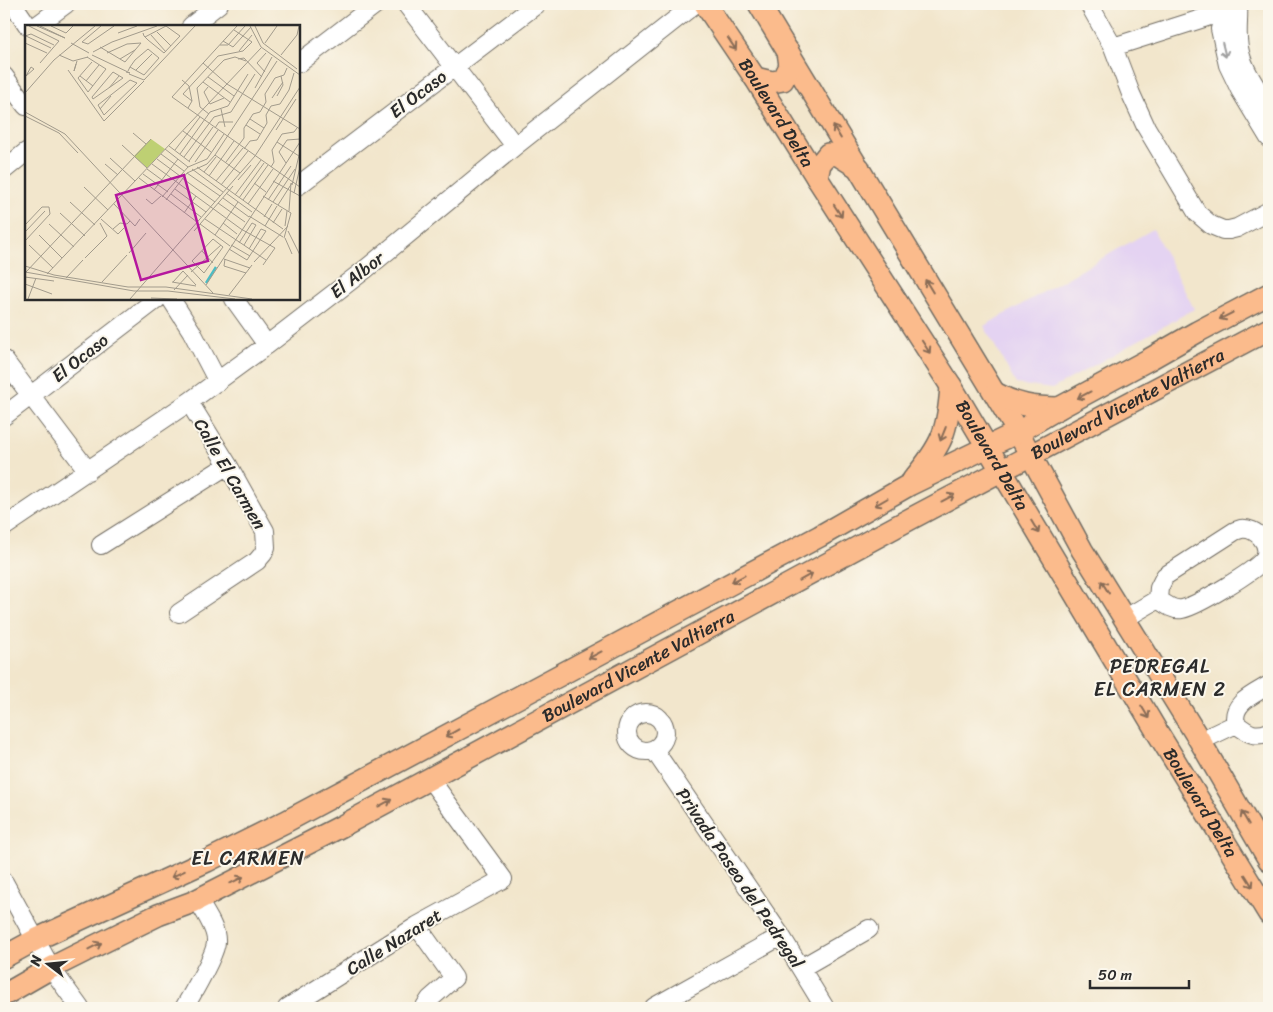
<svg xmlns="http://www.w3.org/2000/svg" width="1273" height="1012" font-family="Sriracha,sans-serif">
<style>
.built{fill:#e4d3f2}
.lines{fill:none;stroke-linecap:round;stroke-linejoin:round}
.minor-casing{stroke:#716c63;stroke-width:20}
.major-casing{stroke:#716c63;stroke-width:24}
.minor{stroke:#fff;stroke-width:18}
.major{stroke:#fbbb8c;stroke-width:21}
.oneway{stroke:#896c57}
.oneway2{stroke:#a0a0a0}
.labels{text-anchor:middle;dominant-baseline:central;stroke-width:4;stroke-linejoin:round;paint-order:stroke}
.street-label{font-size:18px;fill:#2b2b2b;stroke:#fbf7ec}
.quarter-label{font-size:20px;letter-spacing:1px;fill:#2b2b2b;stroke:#fbf7ec}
.inset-river{fill:none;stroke:#4dbcc3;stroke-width:2.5}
.inset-road{fill:none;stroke:#a29b8c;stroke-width:1}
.view{fill:#b5179e;fill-opacity:0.15;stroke:#b5179e;stroke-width:2.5}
.inset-edge{fill:none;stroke:#2b2b2b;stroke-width:2.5}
</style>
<rect width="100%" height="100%" fill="#fbf7ec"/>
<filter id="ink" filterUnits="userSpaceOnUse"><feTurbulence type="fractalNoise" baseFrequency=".02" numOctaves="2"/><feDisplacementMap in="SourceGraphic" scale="10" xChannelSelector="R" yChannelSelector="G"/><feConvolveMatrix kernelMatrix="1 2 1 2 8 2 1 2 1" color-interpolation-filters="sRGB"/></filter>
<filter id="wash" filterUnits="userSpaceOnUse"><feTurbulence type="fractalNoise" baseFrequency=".0096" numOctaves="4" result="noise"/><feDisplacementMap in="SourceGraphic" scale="20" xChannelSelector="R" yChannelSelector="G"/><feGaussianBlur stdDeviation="1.12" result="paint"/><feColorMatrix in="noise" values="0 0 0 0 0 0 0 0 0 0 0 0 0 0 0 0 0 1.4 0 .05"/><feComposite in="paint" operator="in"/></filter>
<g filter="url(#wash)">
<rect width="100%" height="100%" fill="#f2e6cc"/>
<path class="built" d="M1153,229l41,80 -142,80 -36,-5 -32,-58z"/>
</g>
<g filter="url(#ink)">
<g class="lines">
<g class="minor-casing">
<path id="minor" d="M13,4l15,22
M406,4l109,142
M1089,4l24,43 18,47 15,33 51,86 14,12 12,5h6l8,-2 32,-17
M1223,4l3,7 -6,18 8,36 12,25 29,48
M1238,4c1,12 -1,24 0,35 1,26 18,48 31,68
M36,26l30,-22
M191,26l28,-22
M1113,47l113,-36 15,-7
M299,63l77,-59
M4,76l22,30
M4,170l22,-18
M299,185l238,-181
M171,299l21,33 26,50
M234,299l33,46
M4,360l84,111
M4,416l153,-117
M4,527l185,-125 78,-57 100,-77 148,-122 180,-142
M1241,529c14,-2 32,15 23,30 -9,12 -67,47 -82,50 -9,2 -17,-5 -24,-10l1,-11 6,-12 70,-45z
M101,545l127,-80
M179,613l78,-52 6,-7 3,-7 -1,-16 -37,-66 -39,-63
M1124,619l34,-20
M1269,685c-14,9 -39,18 -33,39 12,9 18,14 33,8
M627 732a19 19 0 1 1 38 0a19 19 0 1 1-38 0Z
M1200,741l36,-17
M654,750l127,186 44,72
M4,882l47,86 29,40
M417,926l37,52 -24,21 -6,9
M801,968l68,-39
M654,1007l127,-71
M184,1008c7,-12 32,-54 32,-66 1,-14 -12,-30 -18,-42
M287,1008l130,-82 86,-47 -73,-100"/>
</g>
<g class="major-casing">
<g id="major">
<path id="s1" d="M705,4l50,74 62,100 134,208 208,349 110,179"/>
<path d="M759,4l259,428 64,118 118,191 69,119"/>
<path d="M755,78l17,4 11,-2 7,-14 -2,-15"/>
<path d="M817,178l3,-14 8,-10 10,1 21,13"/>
<path d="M995,393c21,12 39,15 64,15"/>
<path d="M913,480c29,-35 35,-48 38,-94"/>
<path d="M4,957l33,-18 170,-78 78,-39 535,-286 89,-51 109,-53 41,-24 89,-48 49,-28 72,-38"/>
<path id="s2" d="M4,995l47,-27 44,-22 63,-31 35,-13 149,-76 570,-308 357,-189"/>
</g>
</g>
<use href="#minor" class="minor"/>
<use href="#major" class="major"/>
</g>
<defs><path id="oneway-shaft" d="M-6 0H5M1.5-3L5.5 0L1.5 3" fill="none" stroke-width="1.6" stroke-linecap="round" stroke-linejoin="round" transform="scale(1.25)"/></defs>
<g class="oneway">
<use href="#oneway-shaft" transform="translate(732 44) rotate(56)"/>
<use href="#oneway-shaft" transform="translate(837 132) rotate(-121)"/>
<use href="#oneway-shaft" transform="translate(838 211) rotate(57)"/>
<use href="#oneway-shaft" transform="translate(929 286) rotate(-121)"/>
<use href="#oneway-shaft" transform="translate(1226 316) rotate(153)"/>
<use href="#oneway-shaft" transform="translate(926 347) rotate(57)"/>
<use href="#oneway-shaft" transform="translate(1084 395) rotate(152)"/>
<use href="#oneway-shaft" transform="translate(943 434) rotate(112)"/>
<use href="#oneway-shaft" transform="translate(948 498) rotate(-28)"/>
<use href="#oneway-shaft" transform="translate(881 502) rotate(150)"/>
<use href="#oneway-shaft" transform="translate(1035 527) rotate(59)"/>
<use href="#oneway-shaft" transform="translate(806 577) rotate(-29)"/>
<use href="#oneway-shaft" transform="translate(738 579) rotate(152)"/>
<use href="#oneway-shaft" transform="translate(1105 587) rotate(-122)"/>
<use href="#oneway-shaft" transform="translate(595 655) rotate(152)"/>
<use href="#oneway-shaft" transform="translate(1145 712) rotate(59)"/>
<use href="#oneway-shaft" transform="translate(452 733) rotate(151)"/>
<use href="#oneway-shaft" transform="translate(385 803) rotate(-28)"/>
<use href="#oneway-shaft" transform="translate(1245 818) rotate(-120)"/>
<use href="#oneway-shaft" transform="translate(178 874) rotate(155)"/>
<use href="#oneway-shaft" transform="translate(237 880) rotate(-27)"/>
<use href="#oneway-shaft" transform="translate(1249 881) rotate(58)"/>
<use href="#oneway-shaft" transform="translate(95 946) rotate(-27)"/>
</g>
<use class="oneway2" href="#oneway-shaft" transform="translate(1224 50) rotate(76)"/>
</g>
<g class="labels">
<g class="street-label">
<text transform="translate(418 94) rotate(-37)">El Ocaso</text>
<text stroke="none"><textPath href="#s1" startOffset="130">Boulevard Delta</textPath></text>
<text transform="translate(357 275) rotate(-38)">El Albor</text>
<text transform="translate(80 358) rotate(-38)">El Ocaso</text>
<text stroke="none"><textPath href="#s2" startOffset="1270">Boulevard Vicente Valtierra</textPath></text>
<text stroke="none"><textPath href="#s1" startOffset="535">Boulevard Delta</textPath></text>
<text transform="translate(230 474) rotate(60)">Calle El Carmen</text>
<text stroke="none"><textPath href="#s2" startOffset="715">Boulevard Vicente Valtierra</textPath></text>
<text stroke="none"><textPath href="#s1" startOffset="940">Boulevard Delta</textPath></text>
<text transform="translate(740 878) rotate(56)">Privada Paseo del Pedregal</text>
<text transform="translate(394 942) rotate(-32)">Calle Nazaret</text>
</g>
<g class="quarter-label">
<text x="1160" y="666">PEDREGAL<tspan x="1160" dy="23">EL CARMEN 2</tspan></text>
<text x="248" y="858">EL CARMEN</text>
</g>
</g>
<g transform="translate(25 25)">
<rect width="275" height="275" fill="#f2e6cc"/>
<path d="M126,114l14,10 -18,19 -13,-12z" fill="#bed073"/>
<path class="inset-river" d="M181,258l10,-16"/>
<path class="inset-road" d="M4,1l30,15 -19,22M12,1l28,12 -25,-12M26,1l15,7 7,-7M76,1l-19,16 6,2 26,-18M212,1l-65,71 128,90M225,1l11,21 39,28M230,1l8,17 34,26M209,5l18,12M132,7l14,14M93,8l19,-7M118,8l1,3 4,4 16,13 16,-17 -14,-10 -21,11M126,10l15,17M0,11l6,-2 23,11M1,11l25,12M198,16l10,6 18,-20M0,18l22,10M46,18l18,10M240,18l12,-17M195,20h8l17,-19M75,22l25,15 16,-19M214,26l13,-16M68,27l19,-10 45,-16M82,28l20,-9 14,-1M34,30l14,6 15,-4M67,30l38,18 -4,-1M256,30l16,-20 2,-9M62,32l19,12 -18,23 -10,-14 14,-16M95,34l15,-9M213,34l6,-1 18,19M178,38l24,21 73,45M51,39l-2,7 3,-10M6,42l3,2 -8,7zM43,45l36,51 40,-40M111,45l16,-16M103,46l2,-4 5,-7 13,-11 11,9 -15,17 -14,-8M88,47l10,6 -30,21 -1,-2zM240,47l-8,-9 9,-10M104,49l15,6M55,51l13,10M183,52l26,19M105,55l7,3 -33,32 -6,-10zM119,55l51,-54M157,55l7,6 3,15 -4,7M61,56l13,-16M178,57l27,20M183,62l-4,5 6,12 14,-6M84,63l10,-12M230,63l17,-31M0,68l29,-33 41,-34M252,71l6,-11 -2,-9M247,73l11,-16M167,76l-9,-7 35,-38 25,-5 9,-9M75,84l11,-13M196,84l4,18M0,87l40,22 148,159M184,89l-9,-7 -3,-19 27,-28 11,-3 11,4M0,91l34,17 19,20M225,94l14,9M221,100l14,9M190,103l4,-6h14M251,105l20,-31M158,106l28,21M108,108l13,11M252,117l22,14M97,120l25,23M144,121l21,16M140,124l23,18M219,124l6,-8 7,-1 10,-17 -1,-8 5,-9 9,-2 9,-14 5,-17M150,125l25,-33M136,129l23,17M155,129l30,-42 18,-6 20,-32M190,130l25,18M159,132l30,-40 17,-5 24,-38M85,133l25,23M132,134l23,17M164,136l24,-34M170,137l23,-32M201,137l18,-24v-10l9,-14 7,-2 6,-10 -1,-8 10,-16 9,-3 3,-7M261,138l-7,-11 8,-12 13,-1M80,139l13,11M127,139l89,65 34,19 -12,17M172,142l86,62M246,142l3,-5 -2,-12 10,-16 12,-2 3,-4M122,144l15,11M167,144l31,23M179,147l12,-15M162,148l33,23M118,149l25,18M184,151l25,-35M114,153l58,44M157,153l33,24M213,155l13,-15M191,156l27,-33M248,156l27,15M229,158l12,9M196,160l27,-34M267,160l8,-34M59,162l24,23M150,164l31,23M129,165l24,-31M201,168l26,19M269,168l6,-26M146,169l30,23M210,170l26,-35M238,171l28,17M137,172l26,-30 19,-8 17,-25M198,173l26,19M214,173l25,-35M121,174l6,5 9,-8M141,175l21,-27 20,-9 8,-9 62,-94M218,175l25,-35M243,175l23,-34M45,177l25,23M248,177l22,-33M193,178l27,19M89,179l21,22 5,-7M223,179l25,-35M253,180l14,-22M264,186l2,-28M35,188l25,23M159,188l12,-17M224,191l34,21M239,192l8,-13M76,194l17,15 6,-6M180,194l61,41M198,198l14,11M248,198l9,-14M24,199l25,23M175,199l30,22M0,200l17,-18h7l1,7 -25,27M240,201l12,-20M260,201l2,-15M88,204l7,-6 7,1 3,-3M169,206l39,-45M263,206l12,24M0,207l20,-21M14,210l23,23M190,210l23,-33M259,213l7,-25M260,213l7,16M188,214l10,8 -19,26 -12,-12zM214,218l13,-20 4,2 -12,20M4,220l24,23M206,220l19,11M204,224l18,11 19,-29 -5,-2 -12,20M177,226l11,12M104,228l17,-20M60,233l22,-22 -7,-13M199,234l26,9M200,234l-1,7 22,7M229,237l34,-36M0,241l29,9 74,12h38l86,12M0,247l109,19h34l67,8M1,247l125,-133M166,247l30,-27M22,249l214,-226M0,252l29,4M41,253l17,-18M77,257l25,-27M147,257l24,4M148,257l10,-11 13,14M0,259l27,10M181,260l94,-143M149,265l14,-15M204,270l23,-30M126,273l26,1M3,274l8,-21M105,274l125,-143 45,-69"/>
<path class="view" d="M159,150l24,86 -67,19 -25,-85z"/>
<rect width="275" height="275" class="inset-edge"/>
</g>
<rect width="1273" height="1012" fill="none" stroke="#fbf7ec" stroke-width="20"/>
<g transform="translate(48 964) rotate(286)" stroke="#fbf7ec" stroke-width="4" paint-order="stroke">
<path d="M0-4L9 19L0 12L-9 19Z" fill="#2b2b2b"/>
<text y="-8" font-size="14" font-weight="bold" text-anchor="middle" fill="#2b2b2b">N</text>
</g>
<path d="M1090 980v8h99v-8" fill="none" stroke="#2b2b2b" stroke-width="2.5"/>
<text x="1098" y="980" font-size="15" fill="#2b2b2b" stroke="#fbf7ec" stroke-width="4" paint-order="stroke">50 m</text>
</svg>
